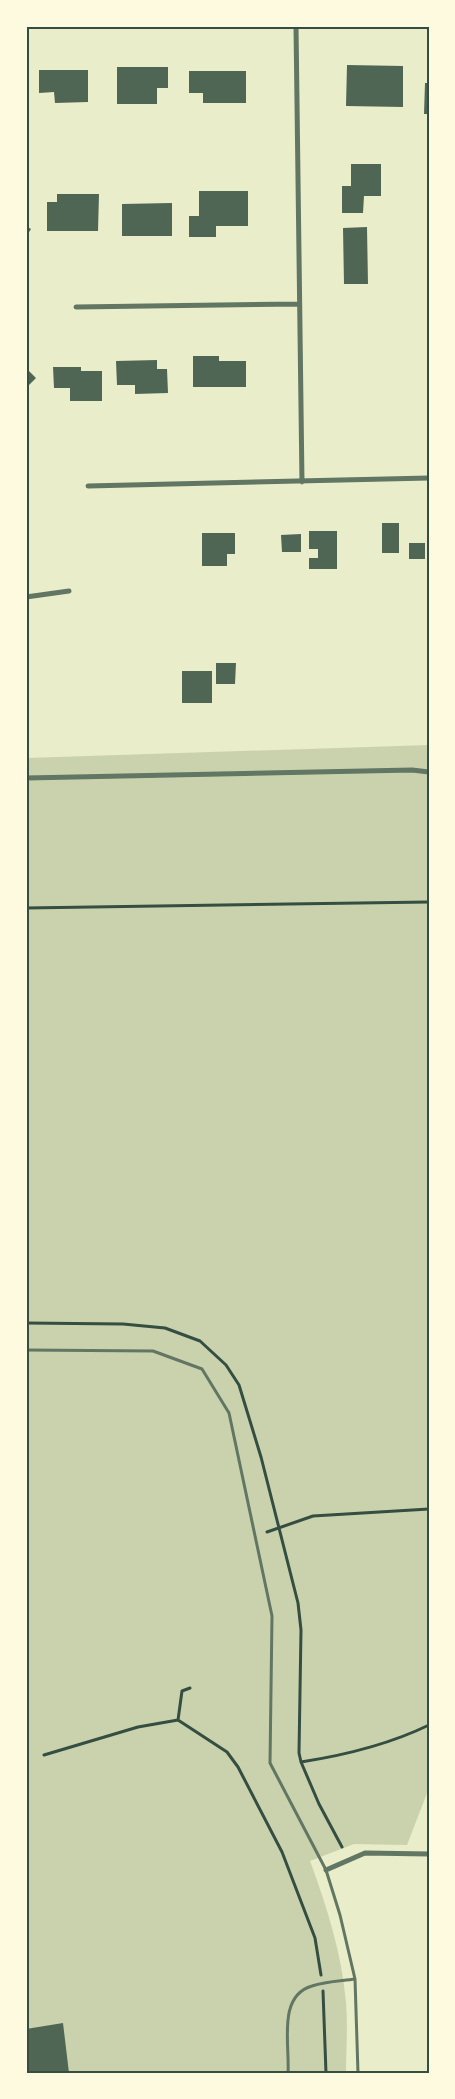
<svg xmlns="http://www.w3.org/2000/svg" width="455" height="2099" font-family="Quicksand,sans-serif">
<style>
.green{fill:#cad2ad}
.building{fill:#4f6655}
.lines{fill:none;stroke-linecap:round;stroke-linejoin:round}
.path{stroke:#344e41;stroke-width:3}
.service{stroke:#617663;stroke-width:3}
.minor{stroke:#617663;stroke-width:5}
.neatline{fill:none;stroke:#344e41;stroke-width:2}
</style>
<rect width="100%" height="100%" fill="#e9edc9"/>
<path class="green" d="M429,745v1043l-22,57 -53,-1 -44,17c17,46 32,93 36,142 2,23 0,47 0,70h-320v-1315z"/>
<path class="building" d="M347,65l56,1v41l-57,-1z
M117,67h51v21h-11v16h-40z
M39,70h49v32l-33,1 -1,-11 -15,1z
M189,71h57v32h-43v-10h-14z
M425,83h4v31h-5z
M351,164h30v32h-17l-1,17h-21v-27h9z
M199,191h49v35h-32v11h-27v-21h10z
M57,194h42l-1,37h-51v-29h10z
M172,203v33h-50v-32z
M26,226l5,3 -5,8z
M367,227l1,57h-24l-1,-56z
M193,356h26v5h27v26h-53z
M157,360v9h10l1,24 -33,1v-9h-18l-1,-24z
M53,367h28v4h21v30h-32v-13h-16z
M26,368l10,10 -10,10z
M382,523h17v30h-17z
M309,531h28v38h-28v-11h9v-9h-9z
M202,533h33v21h-8v12h-25z
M301,534v18h-19l-1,-17z
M409,543h16v16h-16z
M216,663h20l-1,21h-19z
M182,671h30v32h-30z
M63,2023l6,50h-43v-44z"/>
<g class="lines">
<path class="path" d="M26,908l403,-6
M26,1323l97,1 42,4 35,13 26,24 13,20 22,72 37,146 3,27 -2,123 2,9c45,-7 87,-17 128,-37
M267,1532l46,-16 116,-7
M178,1720l4,-29 8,-3
M44,1755l94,-28 40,-7 49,32 11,15 44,85 33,86 6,37
M301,1762l18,42 23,43
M323,1991l3,82"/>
<path class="service" d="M26,1350l127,1 49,18 27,44 43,203 -2,147 56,107 14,45 15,64 3,94
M288,2073c2,-28 -11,-77 24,-87 14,-5 29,-5 43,-7"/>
<path class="minor" d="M296,26l6,456
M76,307l222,-3
M88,486l341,-8
M26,597l43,-6
M26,778l386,-8 17,2
M326,1870l39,-17 64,1"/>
</g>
<rect width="455" height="2099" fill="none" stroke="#fefae0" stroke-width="55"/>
<rect x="28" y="28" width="400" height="2044" class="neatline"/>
</svg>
